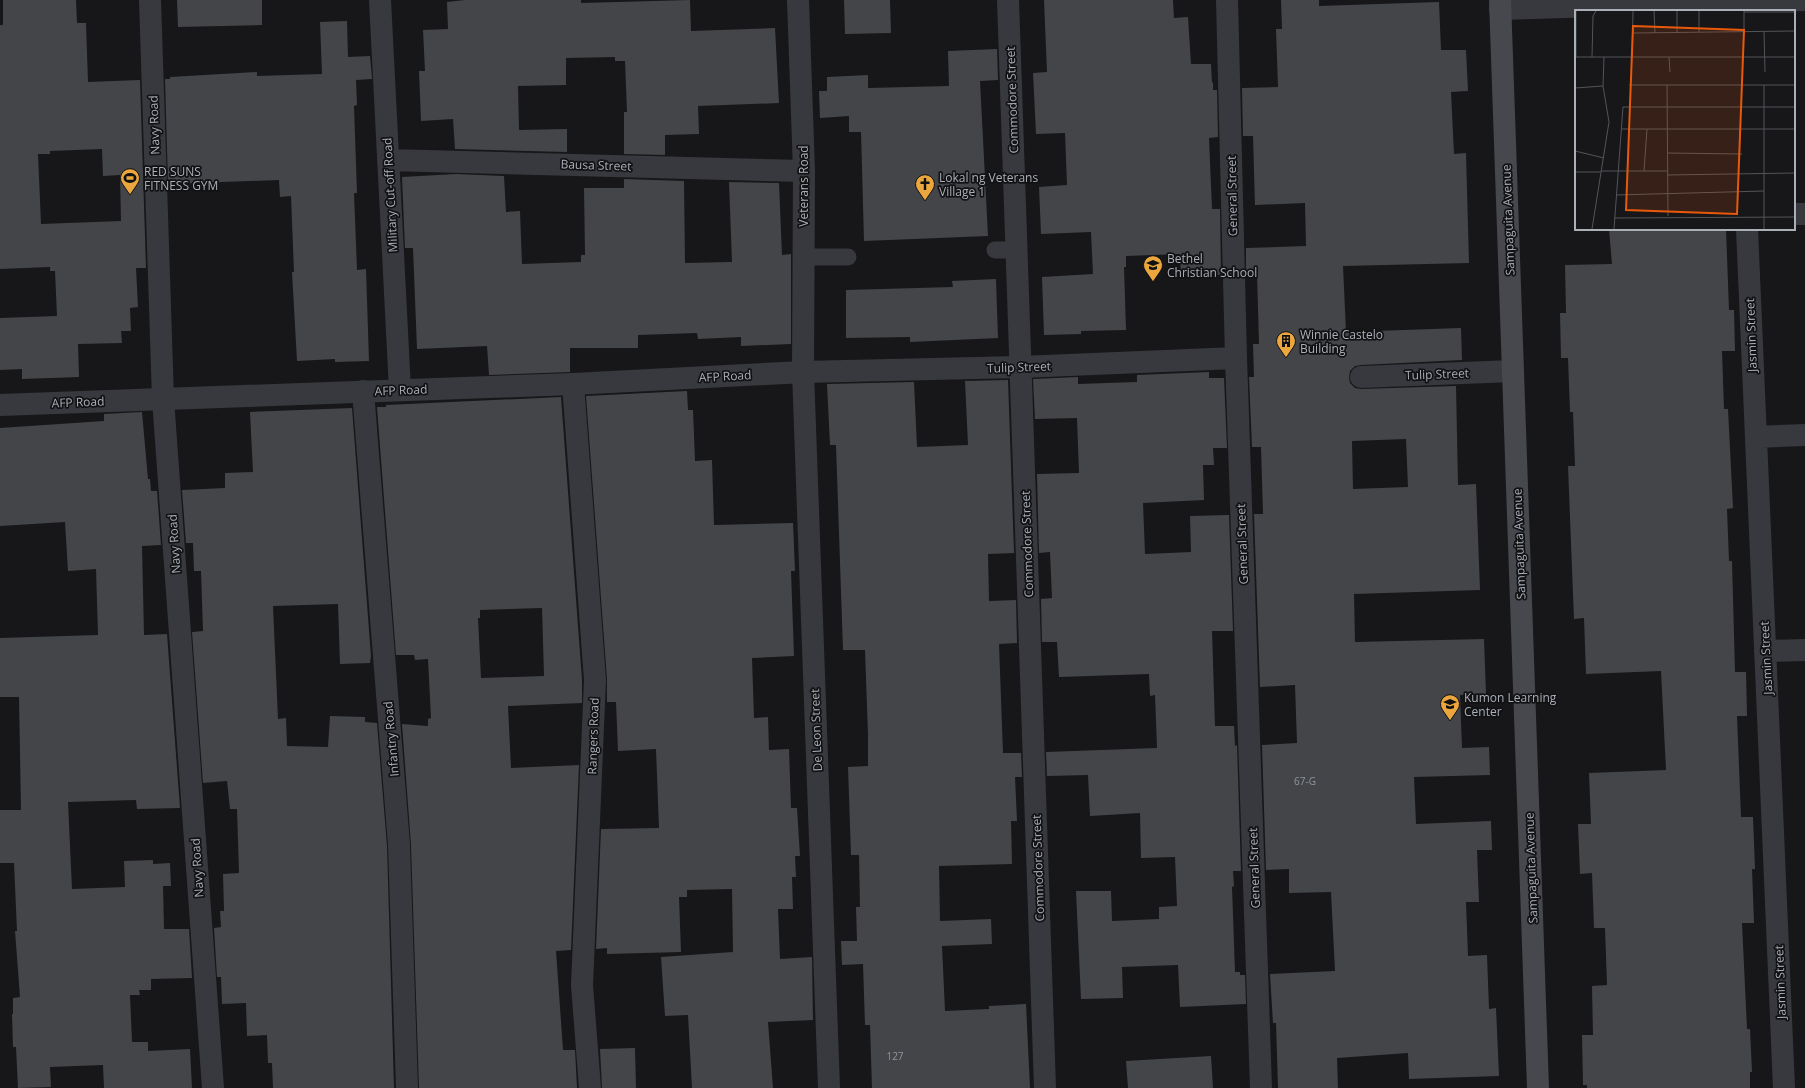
<svg xmlns="http://www.w3.org/2000/svg" width="1805" height="1088" font-family="'Open Sans',sans-serif">
<style>
.building{fill:#444549;fill-rule:evenodd}
.lines{fill:none;stroke-linecap:round;stroke-linejoin:round}
.service{stroke:#38393e;stroke-width:17}
.minor{stroke:#38393e;stroke-width:22}
.tertiary{stroke:#38393e;stroke-width:22}
.secondary{stroke:#46484e;stroke-width:22}
.labels{text-anchor:middle;dominant-baseline:central;stroke-width:3.5;stroke-linejoin:round;paint-order:stroke}
.number-label{font-size:10px;fill:#90949c}
.street-label{font-size:12px;fill:#aaafb8;stroke:#121214}
.poi-label{font-size:12px;fill:#aaafb8;stroke:#121214;text-anchor:start}
.inset-road{fill:none;stroke:#525459;stroke-width:1}
.view{fill:#e8590c;fill-opacity:0.15;stroke:#e8590c;stroke-width:2}
.inset-edge{fill:none;stroke:#aaafb8;stroke-width:2}
</style>
<rect width="100%" height="100%" fill="#171719"/>
<path class="building" d="M3,0h73l1,23h9l2,59 52,-2 6,188h-10l2,39 -8,1 1,23h-10l1,12 -44,1 1,33 -57,2v-10l-22,1v-52l57,-2 -2,-45h-5v-4l-50,2v-244h3zM102,149l1,27 17,-1 1,46 -80,3 -3,-70h12v-3z
M177,0h85v25l-84,2z
M465,0h116v3l109,-3 1,31 84,-3 4,75 -81,3 1,28 -34,1v20l-41,-1v-42h3l-2,-51h-10v-4l-49,1v27l-48,1 1,44 48,-1v23l-112,-3 -2,-30 -32,2 -2,-50h6l-2,-41 25,-1 -1,-27z
M844,0h46l1,33 -46,1z
M1044,0h129l1,18 14,-1 3,47h20l1,19 1,-1v8h4l1,47 -9,1 3,71h8l1,66 -40,1 -1,-22 -54,2v11h-2l2,63 -45,1v3l-37,1 -2,-58 51,-3 -2,-42 -50,2 -2,-47 28,-2 -2,-52 -29,1 -3,-61 14,-1z
M1281,0h38v6l120,-4 2,48h25l2,41 -17,1 3,62 12,-1 3,110 -126,3 3,66 115,-4 1,32 -101,5 -6,1 -5,5 -1,7 1,5 5,5 6,1 95,-3 2,99 18,-1 4,106 -126,4 1,48 129,-3 2,55 -26,1 2,53 27,-1 1,28 -76,2 2,47 75,-3 1,29h-15l2,52h-13l2,54 19,-1 2,54 7,-1 3,68 -90,3 -1,-26 -71,5 1,30h-60l-2,-65h-3l-3,-49 65,-3 -4,-79 -42,1v-24l-23,1 -4,-125 35,-2 -2,-58 -35,2 -6,-173h9l-2,-67h-9l-3,-70h5l-1,-33h6l-2,-71 -11,1v-26l60,-2 -1,-43 -50,2 -2,-69h-10l-1,-48 36,-1 -2,-58h6zM1406,439l2,48 -55,2 -1,-48z
M347,21l1,36 22,-1 2,23 -16,1 1,25 -3,1 3,87h-3l3,77 9,-1 3,92 -34,1v-3l-38,2 -5,-89h2l-3,-76 -11,1 -1,-17 -111,4 -3,-105h5v-2l87,-5v4l65,-2 -2,-52z
M997,49l1,31 -18,1 8,155 -124,5 -3,-109h-12v-16l-29,2 -1,-27h8v-14l41,-2v13l81,-2 -1,-35z
M456,174l48,2 2,36 14,-1 2,53 59,-2v-7h4l-1,-67h40v-9l60,2 1,82 47,-1 -3,-80 50,1 3,72 9,-1v90l-50,2v-9l-43,2 -1,-6 -59,2v13h-68v24l-81,3 -2,-29 -70,3 -4,-101h-8l-3,-71z
M1609,229h117l3,81h5l1,41h-13l2,58h4l5,99 -6,1 2,52h3l3,111h11l1,44h-10l4,101h12l2,52h-3l2,54h-12l5,106h3l2,43h-2v16h-163v-3h-4l-1,-50h11l-1,-49 15,-1 -2,-57h-11l-2,-55 -12,1 -2,-50h13l-2,-51 77,-3 -5,-99 -75,3 -2,-56 -10,1 -6,-153h7l-2,-54h-3l-2,-54h-7l-1,-45h6l-1,-48 47,-1z
M996,279l2,59 -88,4v-5l-64,1v-48l107,-3 -1,-6z
M1209,372v6h15l3,70h-14l1,17h-11l1,35 -61,3 2,51 46,-2 -1,-36 39,-1 4,116h-21l3,95h19l1,20 2,-1 4,126h-8l1,15 -2,1 3,85h5v3h5l1,29 -66,3 -2,-42 -56,2 1,31 -42,1 -5,-108h35l1,30 47,-2v-12l18,-1 -2,-49 -34,1 -1,-45 -50,3 -2,-41 -41,1 -1,-24 111,-4 -2,-53 -5,1 -1,-22 -90,3 -2,-35h-15l-1,-43 11,-1 -2,-46 -11,1 -2,-79 42,-1 -2,-55 -42,1 -2,-40 45,-2v7l59,-2v-7z
M1008,380l6,173 -26,1 1,47 27,-1 1,43 -18,1 4,109h18l1,24h-7l2,44h-6l1,43 -73,2 1,55 51,-2 1,25 -50,2 3,65 44,-2v-3l37,-2 4,84h-158l-2,-63h-5l-2,-61 -21,1 -1,-24h16l-1,-34h4l-1,-52h-8l-3,-88 20,-1v-31l-3,-85h-22l-7,-205h-6l-3,-61 87,-2 3,65 51,-2 -3,-64z
M687,391l1,19h5l2,51 17,-1 2,65 79,-2 2,48h-4l3,85 -42,2 2,60 14,-1 1,33 20,-1 2,59h6l3,48h-5l1,21h-4l1,32h-15l2,50 32,-2 1,63 -45,2 5,66h-81l-4,-73 -23,1 -4,-59 72,-5 -1,-63 -45,1v7h-8l2,55 -74,2v-6l-11,1 5,-120 58,-1 -3,-79 -38,2 -2,-49h-9v-23l-21,-283z
M561,397l21,283v23l-74,3 3,62 68,-3 -8,185 -15,1 7,99h12l2,38h-158l-8,-243 -9,-121 26,2v-7l3,-1 -3,-59 -13,1 -1,-5h-18l-19,-248h9v-2zM542,608l2,68 -63,2 -3,-60h2v-8z
M352,408l19,248 -1,7 -30,1 -2,-60 -65,2 5,113 8,-1 1,28 41,1 2,-31 35,1v5l12,1 10,123 7,242h-121l-1,-25h-4l-1,-28 -20,1 -1,-33 -24,1 -1,-27h-4l-3,-49 7,-1 -1,-16h4l-1,-37 16,-1 -2,-64h-7l-3,-28 -24,2 -11,-151 11,-1 -2,-60h-7l-1,-28h-7l-4,-53 43,-2v-15l28,-1 -3,-60z
M142,412l6,67h2l1,12h6l4,54 -19,1 2,89 23,-1 13,174 -43,1 -1,-9 -68,2 4,87 53,-2 -1,-26 29,-1v4l17,-1 1,23h-8l1,43h25l3,49 -41,1v11h-12l1,5h-10l2,47h16v9l42,-2 2,39h-88l-1,-23 -53,2 1,20 -33,1 -2,-41h-3l-1,-33h1v-16l7,-1 -5,-66h2l-3,-68h-14v-53h21l-2,-113h-19v-59l98,-3 -2,-66 -28,2 -3,-49 -65,4v-98l104,-7v-7z
M635,1048l1,40h-34l-2,-39z
M1211,1056l2,32h-85l-2,-27z"/>
<g class="lines">
<path class="service" d="M995,250h22
M803,257h45"/>
<path class="minor" d="M150,0l13,399 50,689
M380,0l20,390
M798,0l6,171 -1,201 218,-5 215,-9
M1008,0l37,1088
M1227,0l9,358 25,730
M1500,9l305,-9
M388,160l416,11
M1794,214h11
M1747,229l37,859
M1361,377l152,-6
M573,384l22,296 -13,305 8,103
M363,391l36,454 8,243
M1756,437l49,-2
M1765,651l40,-1"/>
<path class="tertiary" d="M0,405l573,-21 230,-12 26,716"/>
<path class="secondary" d="M1500,0l38,1088"/>
</g>
<defs>
<g id="stadium-pin" transform="scale(1)"><path d="M0 17L-7.5 6A9.5 9.5 0 1 1 7.5 6Z" fill="#eba73d" stroke="#121214"/><path d="M0-5a6.5 5 0 1 0 0 10a6.5 5 0 1 0 0-10ZM-3.5-1.8h7v3.6h-7Z" fill="#111"/></g>
<g id="church-pin" transform="scale(1)"><path d="M0 17L-7.5 6A9.5 9.5 0 1 1 7.5 6Z" fill="#eba73d" stroke="#121214"/><path d="M-1.2-6h2.4v3.5h3.3v2.4h-3.3V6h-2.4V-.1h-3.3v-2.4h3.3Z" fill="#111"/></g>
<g id="school-pin" transform="scale(1)"><path d="M0 17L-7.5 6A9.5 9.5 0 1 1 7.5 6Z" fill="#eba73d" stroke="#121214"/><path d="M0-5L7-2L0 1L-7-2ZM-4 1L0 2.5L4 1V4Q0 6-4 4Z" fill="#111"/></g>
<g id="building-pin" transform="scale(1)"><path d="M0 17L-7.5 6A9.5 9.5 0 1 1 7.5 6Z" fill="#eba73d" stroke="#121214"/><path d="M-4-6H4V6H1V3H-1V6H-4ZM-2.5-4.3h1.7v1.8h-1.7ZM.8-4.3h1.7v1.8H.8ZM-2.5-1h1.7V.8h-1.7ZM.8-1h1.7V.8H.8Z" fill="#111"/></g>
</defs>
<g fill-rule="evenodd">
<use href="#stadium-pin" x="130" y="178"/>
<use href="#church-pin" x="925" y="184"/>
<use href="#school-pin" x="1153" y="265"/>
<use href="#building-pin" x="1286" y="341"/>
<use href="#school-pin" x="1450" y="704"/>
</g>
<g class="labels">
<g class="number-label">
<text x="1305" y="781">67-G</text>
<text x="895" y="1056">127</text>
</g>
<g class="street-label">
<text transform="translate(1012 100) rotate(-92)">Commodore Street</text>
<text transform="translate(154 125) rotate(-92)">Navy Road</text>
<text transform="translate(596 165) rotate(2)">Bausa Street</text>
<text transform="translate(803 186) rotate(-90)">Veterans Road</text>
<text transform="translate(390 195) rotate(-93)">Military Cut-off Road</text>
<text transform="translate(1232 196) rotate(-91)">General Street</text>
<text transform="translate(1508 220) rotate(-92)">Sampaguita Avenue</text>
<text transform="translate(1751 335) rotate(-92)">Jasmin Street</text>
<text transform="translate(1019 367) rotate(-2)">Tulip Street</text>
<text transform="translate(1437 374) rotate(-2)">Tulip Street</text>
<text transform="translate(725 376) rotate(-3)">AFP Road</text>
<text transform="translate(401 390) rotate(-2)">AFP Road</text>
<text transform="translate(78 402) rotate(-2)">AFP Road</text>
<text transform="translate(174 544) rotate(-94)">Navy Road</text>
<text transform="translate(1027 544) rotate(-92)">Commodore Street</text>
<text transform="translate(1242 544) rotate(-92)">General Street</text>
<text transform="translate(1519 544) rotate(-92)">Sampaguita Avenue</text>
<text transform="translate(1766 658) rotate(-93)">Jasmin Street</text>
<text transform="translate(816 730) rotate(-92)">De Leon Street</text>
<text transform="translate(593 736) rotate(-88)">Rangers Road</text>
<text transform="translate(391 739) rotate(-95)">Infantry Road</text>
<text transform="translate(197 868) rotate(-94)">Navy Road</text>
<text transform="translate(1038 868) rotate(-92)">Commodore Street</text>
<text transform="translate(1254 868) rotate(-92)">General Street</text>
<text transform="translate(1531 868) rotate(-92)">Sampaguita Avenue</text>
<text transform="translate(1780 982) rotate(-92)">Jasmin Street</text>
</g>
<g class="poi-label">
<text x="144" y="171">RED SUNS<tspan x="144" dy="14">FITNESS GYM</tspan></text>
<text x="939" y="177">Lokal ng Veterans<tspan x="939" dy="14">Village 1</tspan></text>
<text x="1167" y="258">Bethel<tspan x="1167" dy="14">Christian School</tspan></text>
<text x="1300" y="334">Winnie Castelo<tspan x="1300" dy="14">Building</tspan></text>
<text x="1464" y="697">Kumon Learning<tspan x="1464" dy="14">Center</tspan></text>
</g>
</g>
<g transform="translate(1575 10)">
<rect width="220" height="220" fill="#171719"/>
<path class="inset-road" d="M1,1v46M21,1l-3,5 -1,41h203M79,1l1,22M102,1v21M169,2h51M124,22v-21M169,22v-21M189,22l1,40M58,23l162,-2M0,47h17M57,47l1,-46M94,47l1,15M54,75h166M92,75l1,131M0,78l28,-2M47,119h173M0,141l29,7M92,143l75,1M26,161h67M69,161l3,-42M0,162h26M92,165l128,-2M41,185l148,-4M39,208l181,-1M17,219l17,-107 -6,-36 1,-29M39,219l9,-122h172M189,219v-144"/>
<path class="view" d="M58,16l111,4 -7,184 -111,-4z"/>
<rect width="220" height="220" class="inset-edge"/>
</g>
</svg>
